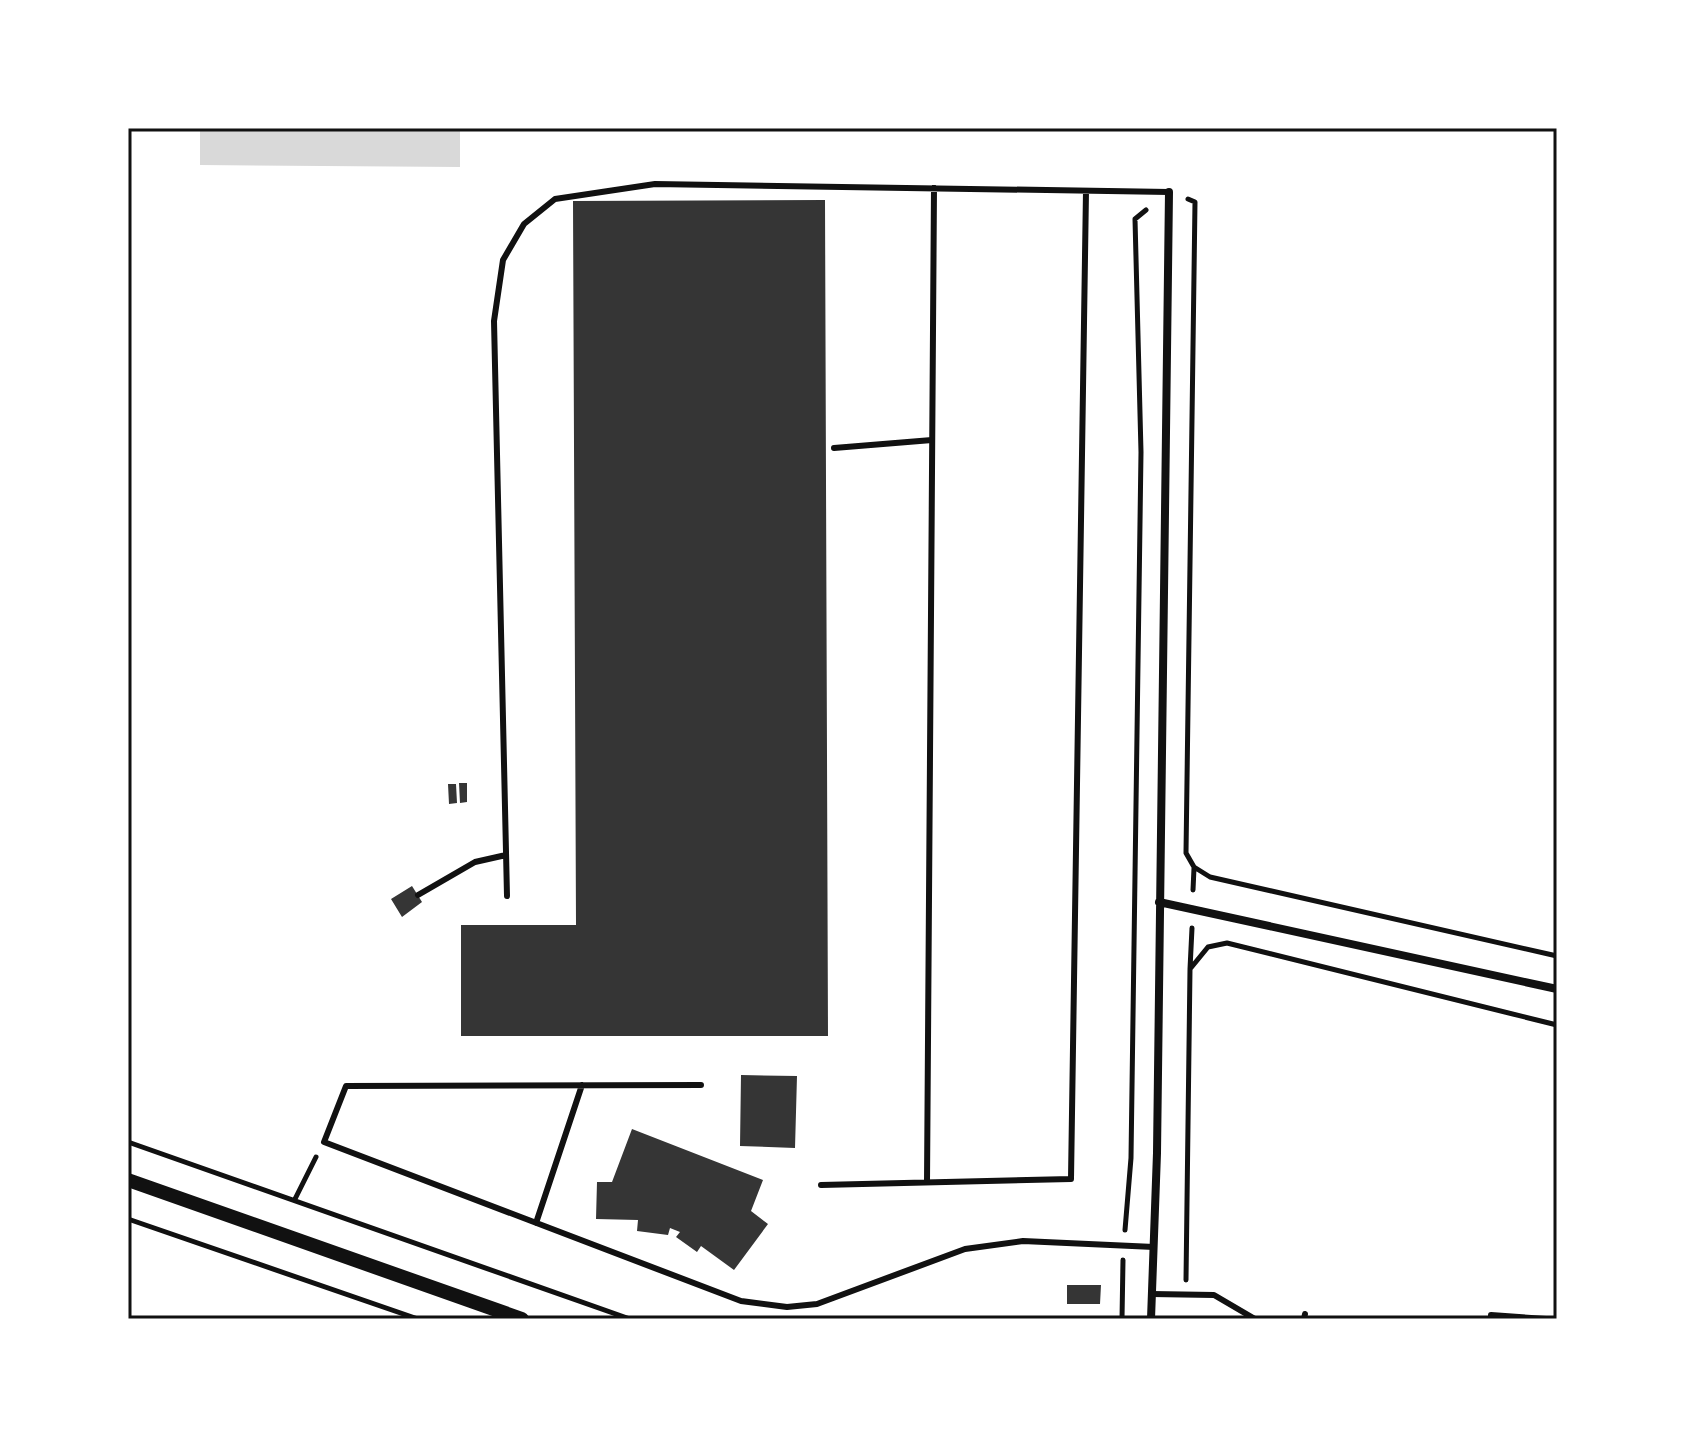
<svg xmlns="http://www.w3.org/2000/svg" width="1685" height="1447" font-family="Lora,serif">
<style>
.water{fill:#d9d9d9}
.building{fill:#353535}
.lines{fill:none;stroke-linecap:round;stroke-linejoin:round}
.path{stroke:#111;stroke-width:5}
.service{stroke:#111;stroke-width:6}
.minor{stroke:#111;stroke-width:8}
.tertiary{stroke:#111;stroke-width:14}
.neatline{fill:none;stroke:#111;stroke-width:3}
</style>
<rect width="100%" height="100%" fill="#fff"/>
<path class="water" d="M200,128h260v39l-260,-2z"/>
<path class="building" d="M825,200l3,836h-367v-111h115l-3,-724z
M459,783h8v19l-7,1z
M448,784h8l1,19 -8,1z
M412,886l10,16 -20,15 -11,-18z
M741,1075l56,1 -2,72 -55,-2z
M632,1129l131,51 -12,31 17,13 -34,46 -33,-24 -4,6 -21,-15 4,-5 -10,-4 -2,7 -31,-4 1,-11 -42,-1 1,-37h15z
M1067,1285h34l-1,19h-33z"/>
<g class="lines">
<path class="path" d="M1188,199l7,3 -9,651 8,14 16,10 347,79
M1193,890l1,-22
M1190,969l2,-41
M128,1142l502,177
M295,1199l21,-42
M128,1219l290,100
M1125,1230l6,-72 10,-706 -6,-233 11,-9
M1186,1280l4,-311 18,-22 19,-4 330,82
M1122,1319l1,-59"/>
<path class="service" d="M834,448l98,-8
M418,895l57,-33 31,-7
M507,896l-13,-575 9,-61 21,-36 31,-25 100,-15 514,8
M701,1085l-355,1 -22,56 417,159 46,6 30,-3 148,-55 58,-8 131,6
M927,1182l7,-994
M821,1185l250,-6 15,-988
M536,1223l46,-138
M1152,1294l62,1 41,24
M1304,1319l1,-5
M1491,1319v-4l55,4"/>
<path class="minor" d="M1159,902l398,87
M1151,1319l6,-166 12,-961"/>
<path class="tertiary" d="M128,1180l394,139"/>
</g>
<rect width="1685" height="1447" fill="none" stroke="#ffffff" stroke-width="260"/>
<rect x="130" y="130" width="1425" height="1187" class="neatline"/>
</svg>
